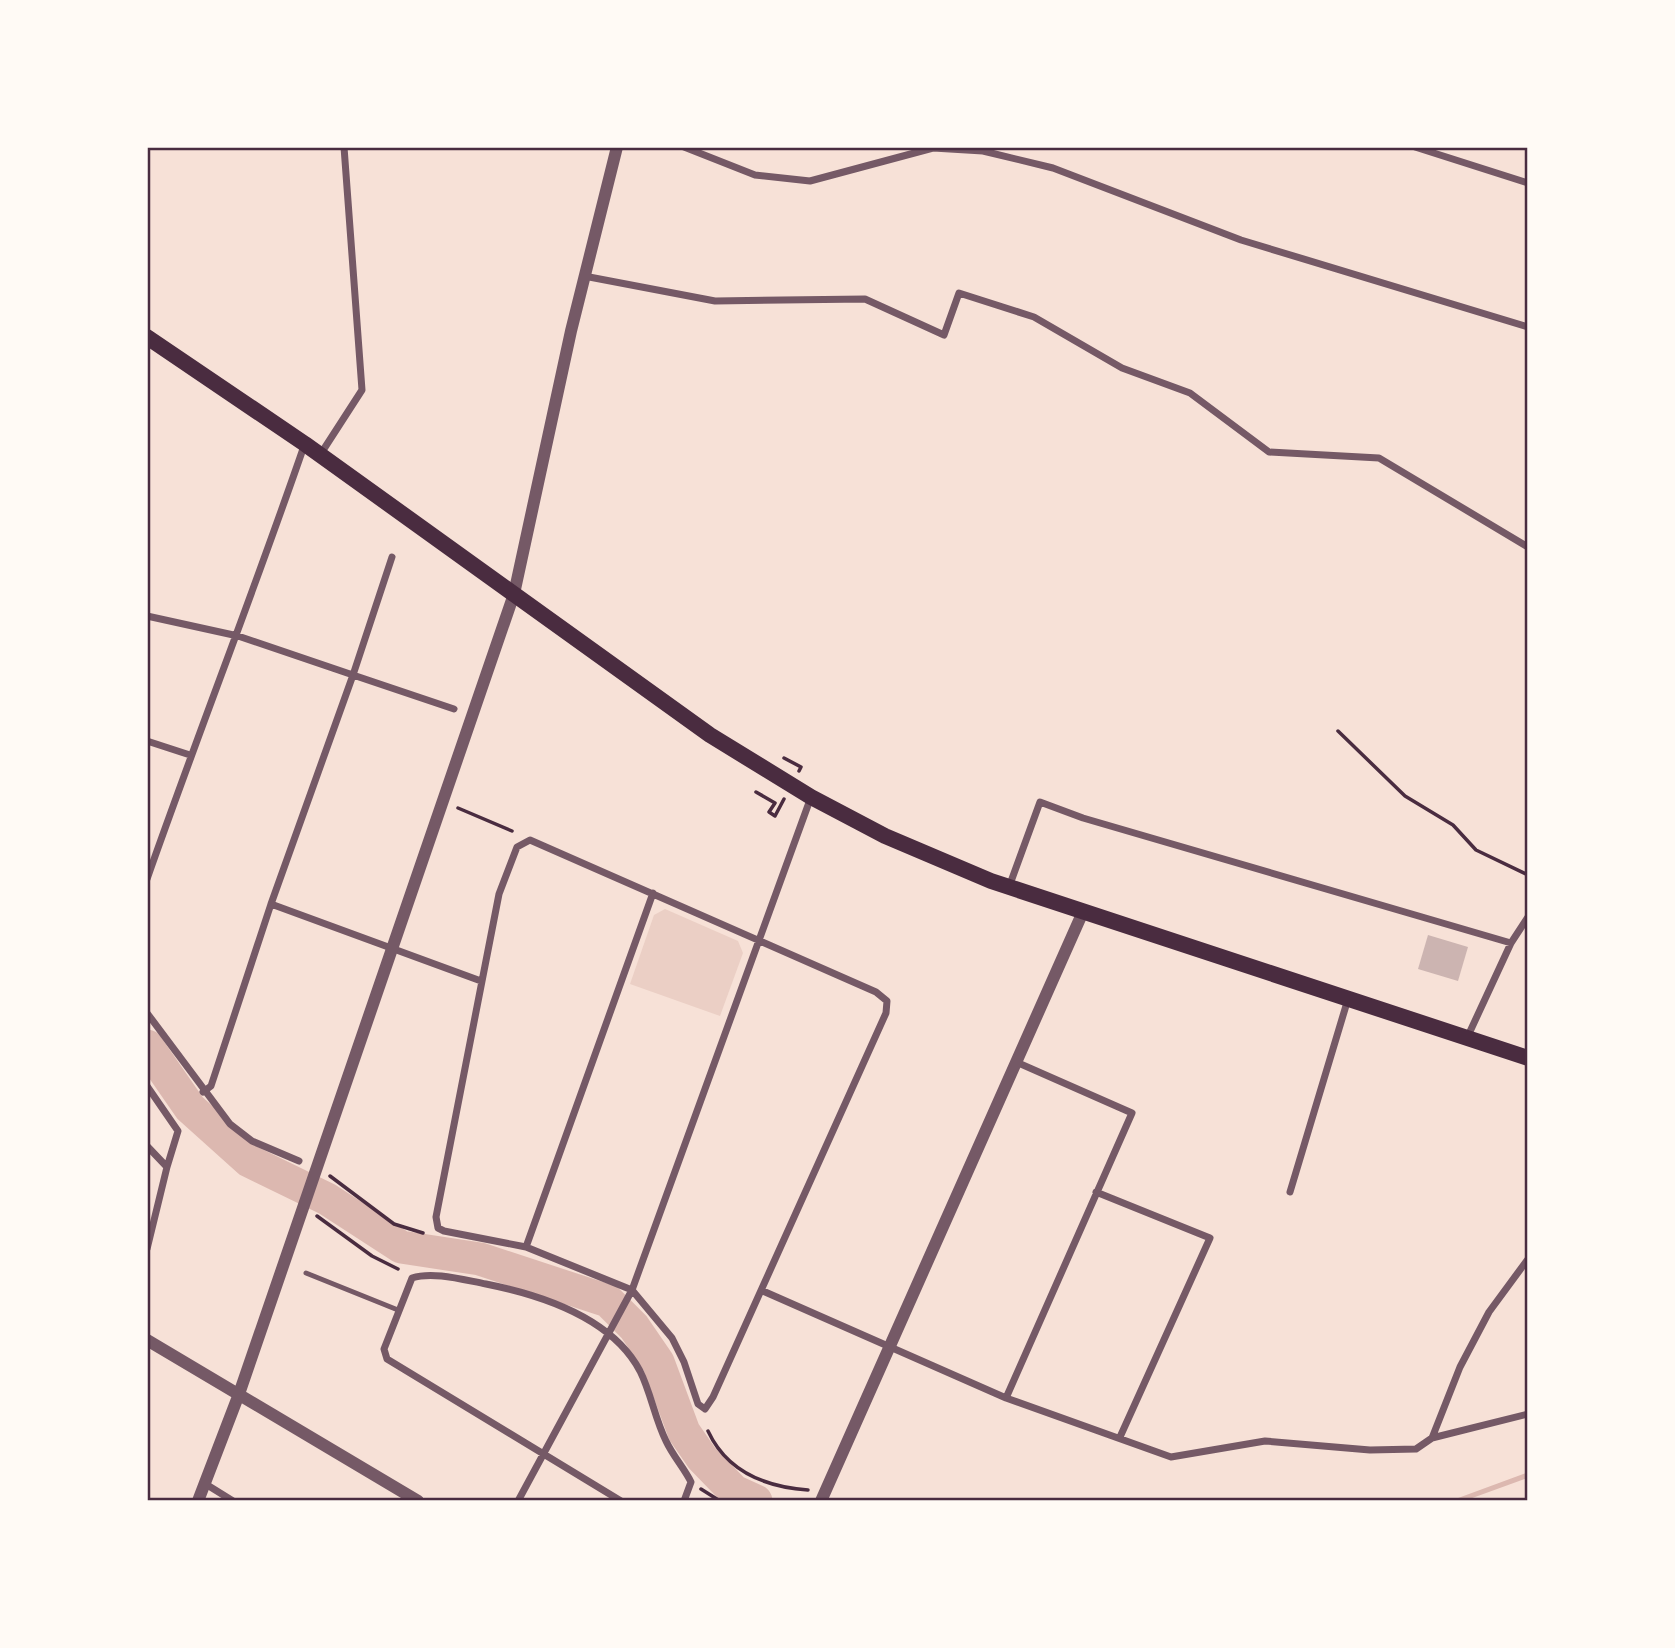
<svg xmlns="http://www.w3.org/2000/svg" width="1675" height="1648" font-family="'PT Serif',serif">
<style>
.green{fill:#ebcfc5}
.lines{fill:none;stroke-linecap:round;stroke-linejoin:round}
.stream{stroke:#dcb8b0;stroke-width:5}
.river{stroke:#dcb8b0;stroke-width:33}
.building{fill:#ccb4b1}
.path{stroke:#4a2c40;stroke-width:3.5}
.service{stroke:#755966;stroke-width:5}
.minor{stroke:#755966;stroke-width:7}
.tertiary{stroke:#755966;stroke-width:12}
.primary{stroke:#4a2c40;stroke-width:16}
.neatline{fill:none;stroke:#4a2c40;stroke-width:2.5}
</style>
<rect width="100%" height="100%" fill="#f7e1d7"/>
<path class="green" d="M665,909l73,32 5,12 -23,63 -90,-32 24,-69z"/>
<g class="lines">
<path class="stream" d="M1457,1501l71,-26"/>
<path class="river" d="M147,1046l43,62 59,53 78,38 74,48 79,12 128,42 26,26 24,35 26,70 18,26 32,33 22,10"/>
</g>
<path class="building" d="M1428,935l40,12 -10,34 -40,-12z"/>
<g class="lines">
<path class="path" d="M1338,731l67,65 48,29 23,25 52,25
M784,758l17,9 -2,4
M756,792l19,11 -6,9 6,4
M458,808l54,23
M775,816l9,-17
M330,1176l64,48 29,9
M317,1216l55,40 26,13
M708,1431c19,41 58,56 100,59
M701,1489l19,12"/>
<path class="service" d="M306,1273l92,37"/>
<path class="minor" d="M684,147l71,28 55,6 123,-33 50,3 70,17 188,72 287,87
M1415,147l113,36
M584,276l131,25 150,-2 79,36 15,-42 75,24 88,51 68,25 79,59 110,6 149,89
M320,455l42,-65 -18,-243
M392,557l-39,118 101,34
M147,616l91,20 115,39 -82,229 -60,182 -8,6
M147,741l43,14
M530,840l346,152 11,9 -1,12 -173,384 -8,12 -7,-5 -14,-42 -12,-24 -40,-48 -106,-43 -82,-16 -6,-3 -2,-11 63,-323 18,-47z
M147,879c51,-145 107,-288 157,-433
M1009,887l31,-85 43,16 428,125
M271,904l210,77
M147,1013l83,111 22,17 47,20
M1467,1038l44,-95 17,-26
M147,1086l31,45 -11,36 -20,-21
M1096,1192l114,46 -90,199
M1290,1192l58,-193
M526,1247l127,-354
M147,1249l20,-82
M763,1291l243,107 165,59 94,-16 105,9 46,-1 16,-11 28,-71 29,-55 39,-53
M1006,1398l126,-285 -116,-51
M1432,1438l96,-24
M204,1483l29,18
M518,1501l114,-211 179,-493
M621,1501l-234,-142 -3,-10 28,-71c21,-7 52,2 74,6 55,11 126,34 154,87 11,22 15,48 26,70 7,15 18,27 25,41l-7,19"/>
<path class="tertiary" d="M147,1340l271,161
M198,1501l41,-107 275,-800 57,-263 46,-184
M821,1501l261,-587"/>
<path class="primary" d="M147,337l158,107 405,291 101,62 74,39 106,45 537,177"/>
</g>
<rect width="1675" height="1648" fill="none" stroke="#fffaf5" stroke-width="298"/>
<rect x="149" y="149" width="1377" height="1350" class="neatline"/>
</svg>
